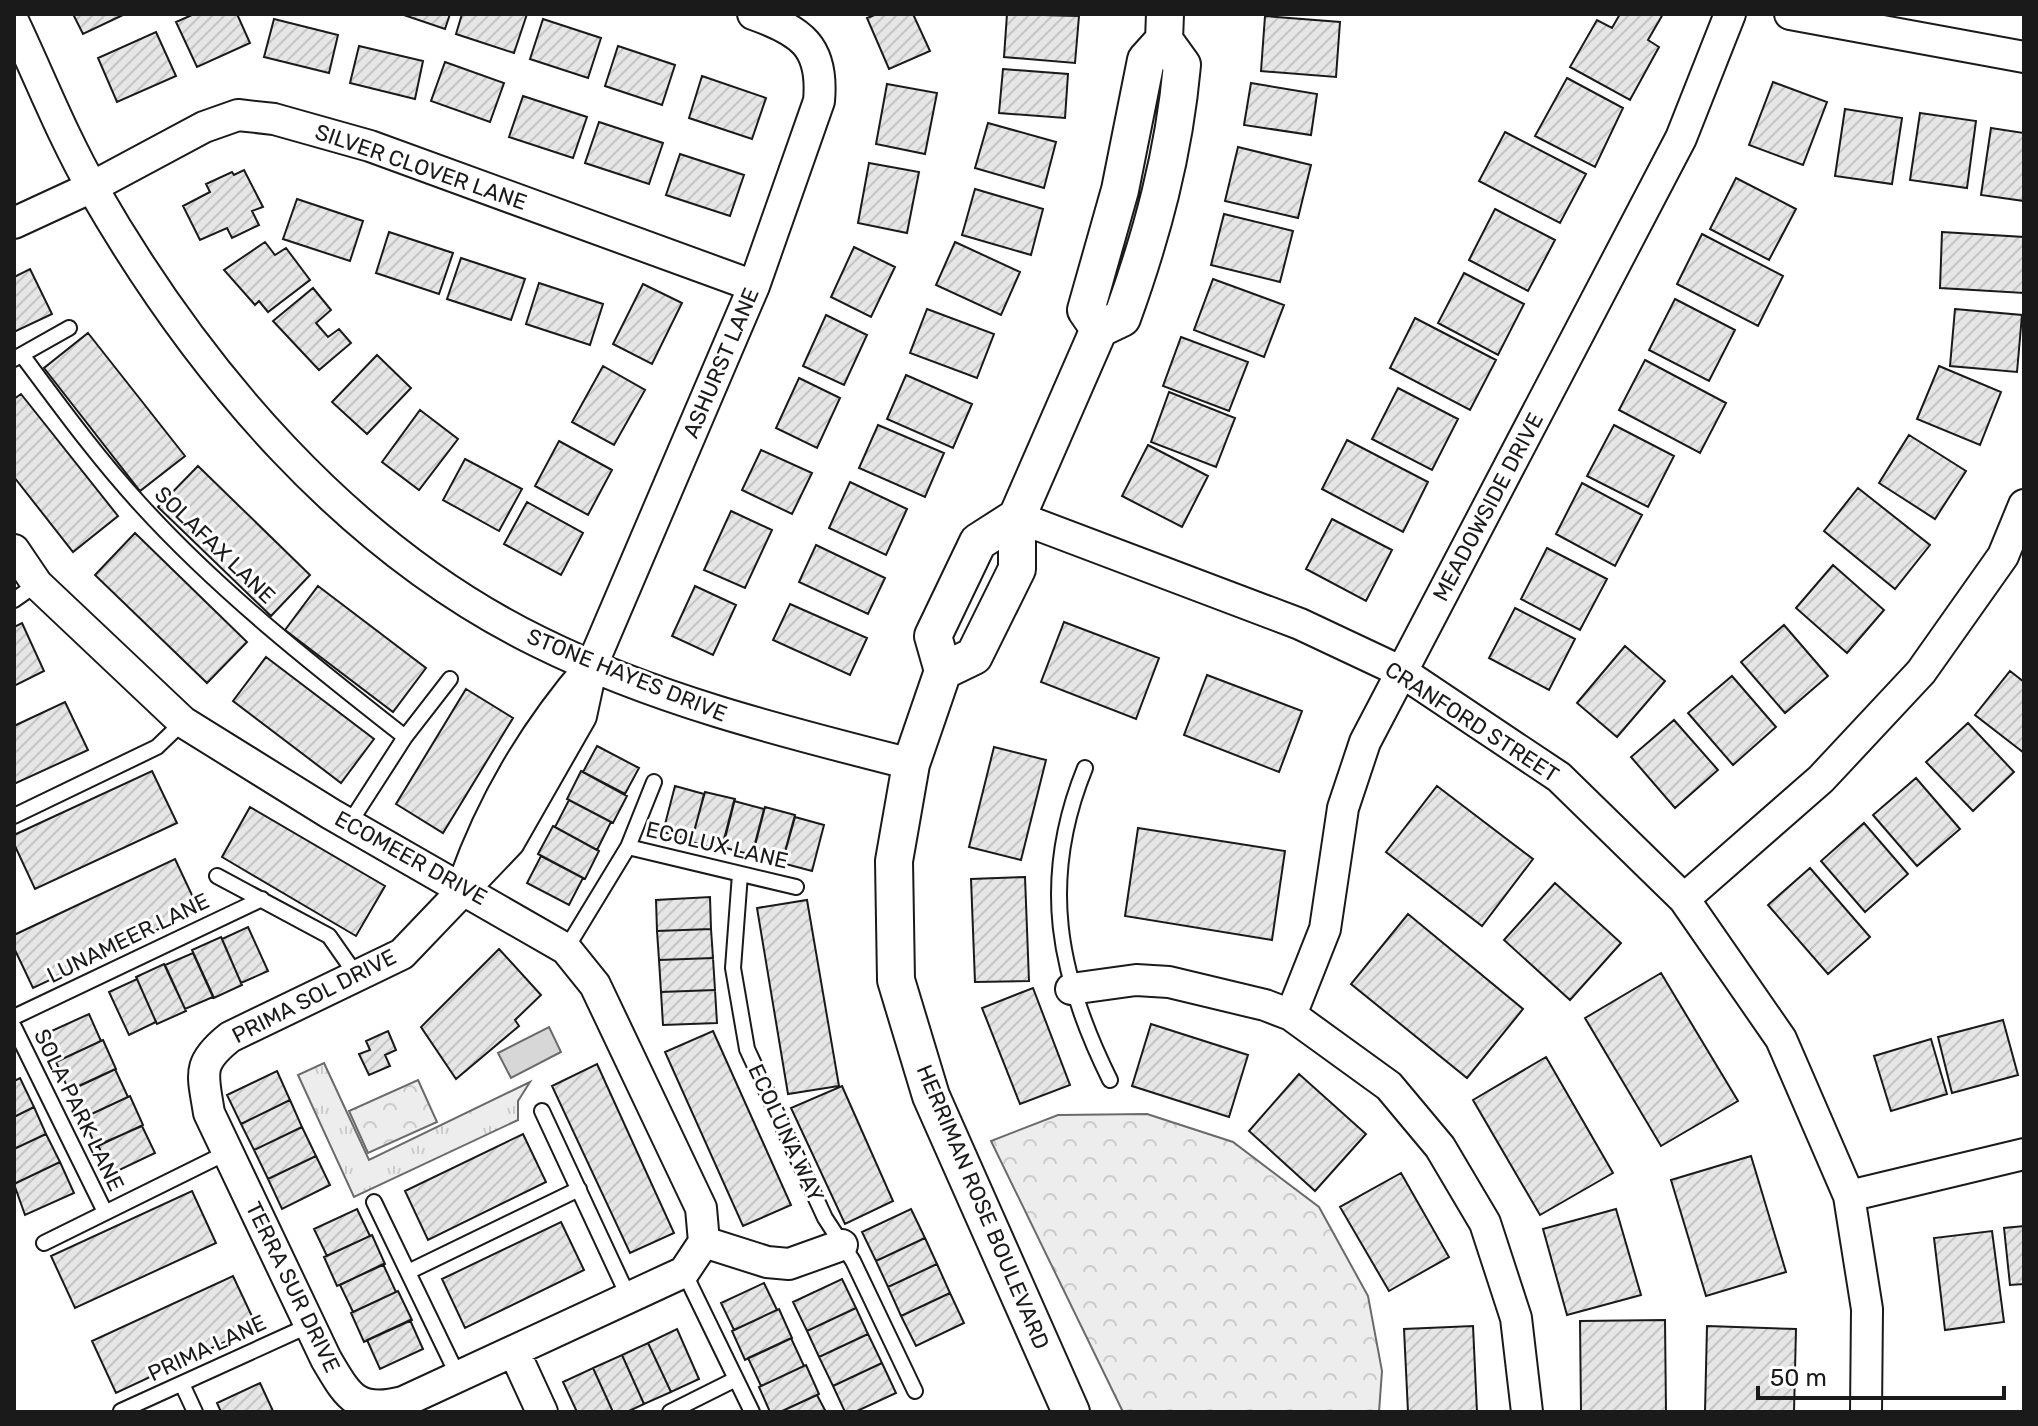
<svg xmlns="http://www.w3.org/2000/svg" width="2038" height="1426" font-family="Rubik,sans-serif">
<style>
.grass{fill:url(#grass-tufts);stroke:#6a6a6a;stroke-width:2}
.park{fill:url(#park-crowns);stroke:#6a6a6a;stroke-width:2}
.water{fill:#d7d7d7;stroke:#6a6a6a;stroke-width:2}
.building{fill:url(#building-hatch);stroke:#1a1a1a;stroke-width:2}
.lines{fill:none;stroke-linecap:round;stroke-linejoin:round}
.service-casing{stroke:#1a1a1a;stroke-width:18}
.minor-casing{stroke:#1a1a1a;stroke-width:34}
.tertiary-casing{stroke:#1a1a1a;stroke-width:40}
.service{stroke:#fff;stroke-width:14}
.minor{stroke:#fff;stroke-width:30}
.tertiary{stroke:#fff;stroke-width:36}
.labels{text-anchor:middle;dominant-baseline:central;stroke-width:6;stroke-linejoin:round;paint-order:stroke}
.street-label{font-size:22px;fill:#1a1a1a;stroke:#fff}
</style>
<defs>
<pattern id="grass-tufts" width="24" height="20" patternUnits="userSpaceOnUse" patternTransform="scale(2)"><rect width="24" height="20" fill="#ededed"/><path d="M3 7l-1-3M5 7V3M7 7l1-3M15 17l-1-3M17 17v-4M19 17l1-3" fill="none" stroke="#cbcbcb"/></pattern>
<pattern id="park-crowns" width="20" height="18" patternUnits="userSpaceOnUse" patternTransform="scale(2)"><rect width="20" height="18" fill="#ededed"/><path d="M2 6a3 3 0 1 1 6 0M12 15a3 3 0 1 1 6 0" fill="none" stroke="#cbcbcb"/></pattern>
<pattern id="building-hatch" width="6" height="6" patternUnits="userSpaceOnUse" patternTransform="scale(2)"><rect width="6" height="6" fill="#e6e6e6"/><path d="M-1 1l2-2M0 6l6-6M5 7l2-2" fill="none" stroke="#c5c5c5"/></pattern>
</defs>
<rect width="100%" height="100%" fill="#fff"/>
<path class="grass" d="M324,1063l45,97 161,-78 -12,19v19l-164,77 -56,-122z"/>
<path class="park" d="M418,1080l19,42 -69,31 -19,-42z
M1147,1114l86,28 86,65 49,89 14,75 -3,41h-256l-132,-271 67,-26z"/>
<path class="water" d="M549,1027l12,25 -50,26 -13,-25z"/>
<path class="building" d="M73,14h52l-42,20z
M194,14h43l13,29 -53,24 -21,-45z
M401,14h49l-5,15z
M462,14h65l-13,39 -58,-19z
M877,14h36l17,37 -41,18 -22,-51z
M1007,14l72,2 -4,47 -71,-6z
M1620,14h43l-15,26 11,7 -29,53 -60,-33 27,-47 15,8z
M1265,16l75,6 -4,55 -75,-6z
M274,19l64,16 -9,38 -65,-16z
M543,19l58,19 -13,40 -58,-19z
M156,32l20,44 -59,26 -19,-44z
M359,46l64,15 -8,38 -65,-16z
M618,46l57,19 -13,40 -57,-19z
M445,62l59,21 -14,39 -59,-21z
M1003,69l65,5 -3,44 -66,-5z
M702,76l64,22 -14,41 -63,-21z
M1567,78l56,30 -28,59 -60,-31z
M1773,82l54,20 -24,63 -54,-20z
M1251,83l66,11 -6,41 -67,-10z
M887,84l50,9 -12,61 -49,-10z
M523,96l64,21 -14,41 -64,-21z
M1845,109l57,9 -10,66 -57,-8z
M1920,113l56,8 -9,67 -57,-8z
M599,122l64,21 -14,41 -64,-21z
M988,123l68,19 -12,46 -69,-20z
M1991,128l33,5v68l-43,-6z
M1505,132l81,42 -26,49 -81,-42z
M1238,147l73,18 -13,53 -73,-17z
M680,154l64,21 -14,41 -64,-21z
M869,163l50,9 -12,61 -49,-10z
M244,170l19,37 -11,4 7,14 -27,13 -5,-10 -27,12 -17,-34 27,-14 -4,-8 26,-12 2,3z
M1736,178l60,31 -27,51 -59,-31z
M975,189l68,20 -12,46 -69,-20z
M297,199l66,22 -13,40 -67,-22z
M1495,209l60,31 -27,51 -59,-31z
M1224,214l69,17 -13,51 -69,-17z
M389,232l64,21 -14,41 -63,-21z
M1942,232l82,5v56l-84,-5z
M1702,234l81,42 -25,50 -81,-42z
M265,242l10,13 11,-7 24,32 -42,32 -9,-11 -4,4 -31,-35z
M955,242l65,30 -19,43 -65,-30z
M854,247l41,20 -24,50 -40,-20z
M461,258l64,21 -14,41 -64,-21z
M30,269l22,45 -38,18v-55z
M1464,273l60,31 -26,51 -60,-32z
M1213,279l71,26 -20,52 -70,-27z
M539,283l64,21 -13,41 -64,-21z
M643,284l39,19 -30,61 -39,-20z
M313,288l18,22 -15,13 12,14 11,-8 12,14 -32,27 -46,-49z
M1675,299l60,31 -26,51 -60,-31z
M927,309l67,25 -17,44 -67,-25z
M1955,309l67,6 -5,57 -67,-6z
M826,315l41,20 -23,50 -41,-19z
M1415,318l81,42 -26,50 -80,-42z
M88,333l97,123 -45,35 -96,-123z
M1181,337l67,25 -19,49 -66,-25z
M377,355l34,33 -44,46 -35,-32z
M1645,360l81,43 -26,50 -81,-43z
M603,366l42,24 -31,55 -42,-23z
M1939,366l62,26 -21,53 -63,-26z
M906,375l66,29 -19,44 -66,-29z
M799,378l41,20 -23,50 -41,-20z
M1398,388l60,31 -26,51 -60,-31z
M1169,392l66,26 -19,49 -65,-25z
M21,394l97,122 -45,36 -59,-75v-78z
M420,410l38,29 -39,51 -37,-28z
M878,425l66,28 -19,44 -66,-29z
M1614,425l60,31 -26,51 -61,-31z
M1909,435l57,36 -31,48 -56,-36z
M1347,440l81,42 -25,50 -81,-43z
M559,441l53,29 -24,45 -53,-29z
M1148,445l60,31 -26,51 -60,-31z
M761,450l51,23 -20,41 -50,-24z
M465,459l57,30 -23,42 -56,-31z
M198,466l112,109 -39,41 -113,-109z
M850,482l57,27 -21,46 -57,-27z
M1582,483l60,32 -27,51 -59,-32z
M1858,488l72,57 -35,44 -71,-58z
M527,502l56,31 -22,42 -57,-31z
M731,511l41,19 -27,58 -41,-18z
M1332,519l60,31 -26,51 -60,-32z
M135,533l112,109 -40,41 -112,-108z
M816,545l69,33 -17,36 -69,-32z
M1547,548l60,31 -27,51 -59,-31z
M1833,565l51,45 -37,43 -51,-45z
M318,586l108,82 -33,44 -108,-82z
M695,586l41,19 -23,50 -41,-19z
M790,604l77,34 -17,37 -77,-35z
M1515,608l60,31 -26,51 -60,-32z
M1064,622l95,36 -23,61 -95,-37z
M22,623l22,48 -30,15v-59z
M1784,625l44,51 -43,37 -44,-51z
M1625,646l40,35 -48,56 -40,-34z
M266,657l108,82 -33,44 -108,-82z
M2010,671l14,11v71l-49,-38z
M1207,675l95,36 -23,61 -95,-37z
M1732,676l44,51 -43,38 -45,-52z
M466,689l47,29 -70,115 -47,-29z
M65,702l23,48 -74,34v-58z
M1674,720l44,50 -43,38 -44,-51z
M1968,723l46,49 -41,39 -47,-49z
M597,746l42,22 -14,26 -42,-22z
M994,747l52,13 -25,100 -52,-13z
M152,771l25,52 -142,66 -21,-45v-9z
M581,771l46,25 -14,27 -46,-24z
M1916,778l44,51 -43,37 -44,-51z
M675,786l29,8 -12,46 -29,-8z
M1437,786l96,73 -51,67 -96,-74z
M705,792l30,7 -13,51 -31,-8z
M569,800l42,22 -14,28 -42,-23z
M734,801l30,8 -12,46 -30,-8z
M250,807l135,79 -29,50 -134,-79z
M765,807l30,8 -14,51 -29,-9z
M795,817l29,8 -12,46 -30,-8z
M1864,823l44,51 -43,38 -44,-51z
M553,826l46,25 -14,28 -47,-25z
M1138,828l147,23 -13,89 -147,-24z
M541,856l42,22 -14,27 -42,-22z
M175,859l24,51 -166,78 -19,-40v-13z
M1810,868l60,69 -42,37 -60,-69z
M1025,877l4,104 -54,1 -4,-103z
M1555,883l66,60 -51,57 -66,-60z
M710,897l1,32 -54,2 -1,-31z
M807,900l32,186 -51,8 -31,-186z
M1408,914l115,95 -56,69 -116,-94z
M248,927l20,44 -27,12 -19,-44z
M711,929l2,29 -54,2 -2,-29z
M221,937l21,48 -28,13 -22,-48z
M499,949l42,46 -26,25 4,6 -63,53 -35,-52z
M193,953l20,44 -28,12 -20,-44z
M713,958l2,32 -54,2 -2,-32z
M164,964l22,47 -29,13 -21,-47z
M1661,973l77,128 -77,45 -76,-128z
M137,979l19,43 -27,13 -20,-43z
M1033,988l37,97 -50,19 -38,-96z
M715,990l2,33 -54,2 -2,-33z
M89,1014l12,27 -43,20 -13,-27z
M2003,1020l15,55 -66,18 -14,-56z
M1151,1024l97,31 -19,62 -97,-31z
M388,1031l8,19 -11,5 5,11 -21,9 -10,-21 11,-4 -4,-9z
M713,1031l78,174 -48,21 -78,-174z
M1931,1039l16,55 -56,17 -17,-55z
M103,1040l13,29 -47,22 -13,-29z
M1546,1057l67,116 -73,42 -67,-115z
M597,1064l77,169 -44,20 -78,-167z
M115,1069l13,28 -43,20 -13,-28z
M277,1071l13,29 -49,24 -14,-29z
M1299,1074l67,60 -51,57 -66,-60z
M20,1078l14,29 -20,10v-36z
M842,1086l51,115 -48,23 -54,-116z
M130,1096l13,29 -47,22 -13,-29z
M290,1100l12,27 -48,23 -13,-26z
M34,1107l12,27 -32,15v-32z
M142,1126l13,27 -44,21 -13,-29z
M302,1127l14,29 -48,23 -14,-29z
M46,1134l14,28 -46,22v-35z
M523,1134l23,48 -118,58 -23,-49z
M316,1156l14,29 -48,24 -14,-30z
M1751,1156l35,116 -80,24 -35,-116z
M60,1162l14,31 -49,22 -11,-31z
M1401,1173l48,84 -60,34 -49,-84z
M192,1191l24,52 -141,65 -24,-52z
M357,1209l13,27 -43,20 -13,-27z
M911,1209l14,29 -49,23 -14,-29z
M1616,1209l25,86 -74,20 -24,-86z
M561,1222l23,48 -119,58 -23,-49z
M2024,1226v58l-14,1 -6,-57z
M1992,1231l12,91 -59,8 -11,-92z
M372,1235l13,29 -48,22 -13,-29z
M925,1238l12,26 -49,23 -12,-26z
M383,1264l13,28 -43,20 -13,-27z
M937,1264l13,29 -49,23 -13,-29z
M233,1276l24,51 -141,66 -24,-52z
M842,1279l14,29 -49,23 -14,-29z
M764,1283l13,27 -43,20 -13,-27z
M398,1291l14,29 -48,22 -13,-29z
M950,1293l14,30 -48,23 -15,-30z
M856,1308l12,26 -49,23 -12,-26z
M779,1309l13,29 -47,22 -13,-29z
M410,1320l13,29 -43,20 -13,-29z
M1665,1320l1,92h-85l-1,-91z
M1473,1326l4,86h-69l-4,-83z
M1707,1326l89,3 -2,83h-89z
M677,1329l22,50 -28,13 -23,-49z
M868,1334l14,29 -49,23 -14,-29z
M791,1338l13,28 -43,20 -13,-28z
M648,1343l23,49 -27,12 -22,-49z
M622,1355l22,49 -17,8h-14l-20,-44z
M882,1363l14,30 -41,19h-10l-12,-26z
M806,1365l13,29 -39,18h-10l-11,-25z
M593,1368l20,44h-36l-14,-30z
M260,1383l13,28 -52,1 -4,-9z
M817,1395l9,17h-46z"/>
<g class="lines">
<g class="service-casing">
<path id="service" d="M22,355c38,51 75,102 118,149 79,87 173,161 265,233
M14,359l55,-31
M14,600l23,-16
M1085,768c-46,113 -27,207 25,312
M14,816l143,-69 26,-25
M349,824l56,-87 45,-58
M628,847l168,40
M740,874l-7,94 14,81 78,169 28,43 62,130
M217,876l112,60 28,40
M566,949l62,-102 26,-65
M14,1017l248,-118
M14,1027l91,185
M542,1111l87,187
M374,1202l84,174
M44,1243l184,-91
M408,1272l171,-83
M684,1272l68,140
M182,1384l13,28
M121,1411l189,-86
M670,1412l66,-33"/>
</g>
<g class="minor-casing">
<path id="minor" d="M1790,14l234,43
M14,23c26,55 49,114 79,166 105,183 254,359 446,453 117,58 246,90 372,122
M14,223l78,-36 112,-60 34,-12 36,4 96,27 384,140
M1017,517l283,107 102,48 157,105 125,122 97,140 68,157 18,113 -1,103
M14,550l23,34 146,138 148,92 235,135 29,36 106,223 3,34
M464,882c28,-78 72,-153 127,-216
M1684,899l137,-120 100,-107 82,-116 21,-51
M1071,989l65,-9 33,2 96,23 26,10 98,71 51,61 45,76 31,95 11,94
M1291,1015l34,-86 18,-121 22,-66 316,-604 49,-124
M1849,1196l175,-42
M704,1242l-20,30 -281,130c-47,12 -55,-6 -77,-43l-117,-246c-6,-39 -13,-49 21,-76l172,-83 107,-112 72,-126 11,-51 162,-379 65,-185c5,-55 -18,-70 -66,-87
M704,1242l63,20 22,2 53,-19
M514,1351l28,61"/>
</g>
<g class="tertiary-casing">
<path id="tertiary" d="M1099,329l-13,-19 34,-120 26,-130 18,-20 1,-26
M1017,517l-39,25 -45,94 10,35 -32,93 -17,97 2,119 35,116 140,316
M943,671l31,-15 43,-87v-52l82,-188 23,-11c30,-83 52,-164 60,-253l-18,-25"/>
</g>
<use href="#service" class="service"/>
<use href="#minor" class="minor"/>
<use href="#tertiary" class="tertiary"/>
</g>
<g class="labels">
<g class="street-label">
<text transform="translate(421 167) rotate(19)">SILVER CLOVER LANE</text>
<text transform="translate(721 363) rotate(-67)">ASHURST LANE</text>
<text transform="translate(1488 507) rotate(-62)">MEADOWSIDE DRIVE</text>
<text transform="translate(215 545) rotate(44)">SOLAFAX LANE</text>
<text transform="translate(627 675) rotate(22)">STONE HAYES DRIVE</text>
<text transform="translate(1472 722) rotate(33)">CRANFORD STREET</text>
<text transform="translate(717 845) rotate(13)">ECOLUX LANE</text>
<text transform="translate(411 858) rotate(29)">ECOMEER DRIVE</text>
<text transform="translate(128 938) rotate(-26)">LUNAMEER LANE</text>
<text transform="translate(314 996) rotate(-27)">PRIMA SOL DRIVE</text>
<text transform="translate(79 1110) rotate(64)">SOLA PARK LANE</text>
<text transform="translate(786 1133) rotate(65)">ECOLUNA WAY</text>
<text transform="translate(983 1207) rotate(67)">HERRIMAN ROSE BOULEVARD</text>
<text transform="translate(293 1287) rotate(64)">TERRA SUR DRIVE</text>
<text transform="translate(207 1348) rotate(-25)">PRIMA LANE</text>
</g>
</g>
<rect width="2038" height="1426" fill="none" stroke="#1a1a1a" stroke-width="32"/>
<path d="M1758 1386v12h246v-12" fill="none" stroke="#1a1a1a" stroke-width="4"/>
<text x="1770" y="1386" font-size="24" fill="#1a1a1a" stroke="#ffffff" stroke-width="6" paint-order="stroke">50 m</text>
</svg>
